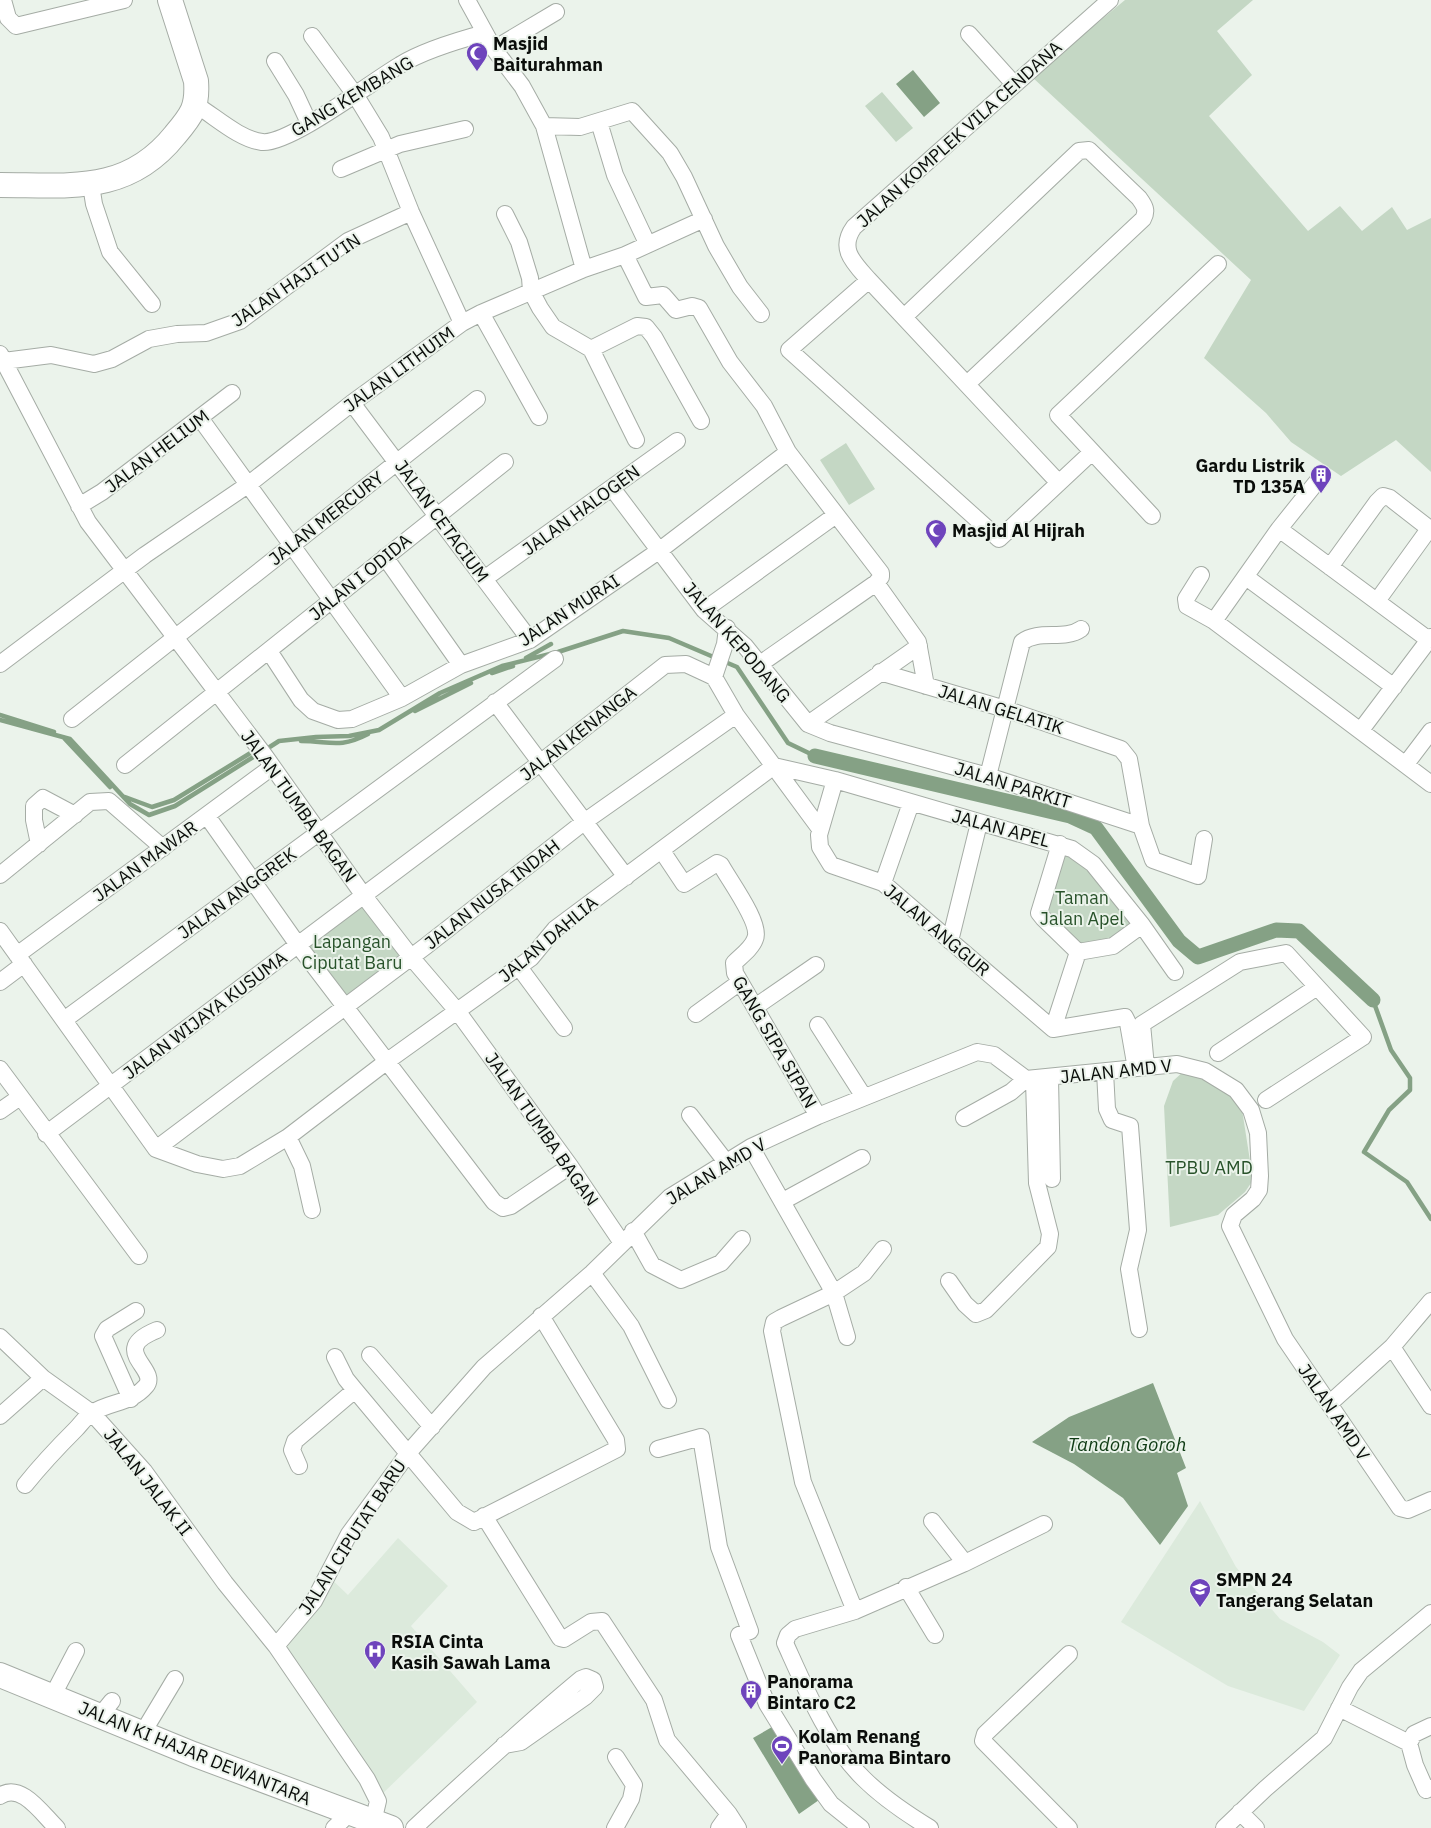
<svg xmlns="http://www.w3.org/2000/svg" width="1431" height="1828" font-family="'IBM Plex Sans',sans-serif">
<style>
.built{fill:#dceadc}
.green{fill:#c4d7c4}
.water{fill:#85a185}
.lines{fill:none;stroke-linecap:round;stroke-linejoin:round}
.stream{stroke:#85a185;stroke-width:4.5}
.canal{stroke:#85a185;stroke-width:15}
.minor-casing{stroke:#a5aca5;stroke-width:18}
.secondary-casing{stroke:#a5aca5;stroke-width:26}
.minor{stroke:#fff;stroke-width:16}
.secondary{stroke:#fff;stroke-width:24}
.labels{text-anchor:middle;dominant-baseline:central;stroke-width:4;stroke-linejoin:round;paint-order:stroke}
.poi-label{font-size:18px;font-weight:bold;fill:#0a0d0a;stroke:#ebf3eb;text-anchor:start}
.street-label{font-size:18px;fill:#0a0d0a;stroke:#ebf3eb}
.park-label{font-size:18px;fill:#28522a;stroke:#ebf3eb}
.water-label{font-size:19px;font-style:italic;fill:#0e3a13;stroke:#ebf3eb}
</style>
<rect width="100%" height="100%" fill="#ebf3eb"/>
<path class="built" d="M1200,1501l36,66 44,52 43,23 17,13 -36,56 -76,-25 -107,-64z
M398,1538l50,48 -37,40 66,76 -100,97 -12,-38 -87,-123 47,-65 23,22z"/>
<path class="green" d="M1125,0h128l-36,31 35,44 -43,41 99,115 32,-25 22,25 30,-24 15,23 24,-12v254l-35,-32 -55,36 -50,-34 -25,-29 -62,-55 47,-78 -219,-203z
M882,92l31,36 -17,14 -31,-36z
M846,443l29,46 -26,16 -29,-45z
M1060,844l41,31 41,50 -64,27 -35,-34z
M363,901l42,56 -60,43 -42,-54z
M1185,1070l33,13 23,20 12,77 -8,12 -27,23 -48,12 -6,-121 9,-25z"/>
<path class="water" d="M913,70l27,33 -16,14 -28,-33z
M1153,1383l33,85 -9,5 11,33 -28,39 -37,-47 -49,-34 -42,-22 37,-25z
M772,1727l47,73 -20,14 -46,-76z"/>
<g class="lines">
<path class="stream" d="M526,658l25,-14
M492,673l21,-7
M415,711l56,-28
M0,715l54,17
M0,720l70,19 60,65 19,11 26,-9 83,-52
M64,738l46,49
M301,741c29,0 38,8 67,-7
M265,750l14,-9 37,-4 33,-1 30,-6 61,-37 62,-27 56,-14 65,-21 46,7 68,29 51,76 27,13
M125,797l27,10 22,-7 83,-51
M1373,1000l18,50 19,28v12l-21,20 -25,42 43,30 24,37"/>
<path class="canal" d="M815,756l255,60 26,12 83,113 19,16 78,-27 23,1 74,69"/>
<g class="minor-casing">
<path id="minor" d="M3,0l5,18 8,8 108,-26
M467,0l27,49 28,37 22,40 40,143
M969,34l45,50
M312,36l44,60 25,41 30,75 51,111
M494,49l62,-37
M275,61l21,34 13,28
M196,105c20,12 43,34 66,37 27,3 112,-62 138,-77 24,-15 59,-25 85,-32
M599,122l16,53 32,68
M544,126l36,1 52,-16 38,42 14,24 32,69 24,41 21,27
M341,169l59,-25 65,-15
M91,185l3,19 16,48 42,52
M505,214l14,28 11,36 1,13 9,17 13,19 38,22 45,91
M625,255l21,42 17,-2 13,15 16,-4 7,2 31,54 34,44 24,46 93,121v4l-5,6 -116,81
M869,280l-80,70 210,189 93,-87
M481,313l58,104
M904,317l175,-166 10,-1 50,48c5,7 9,12 4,21l-176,165
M591,349l46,-23 9,1 8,10 47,84
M0,354l88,168 177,234 99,140 47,61 47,55 112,154 52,77
M4,361l47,-6 43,9 18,-5 37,-20 28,-5 29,-1 34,-12 108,-80 63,-29
M352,403l178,237
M200,418l202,280
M1059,483l-190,-203c-15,-17 -31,-31 -15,-53l256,-227
M612,488l92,122 41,36 63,78 22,9 158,43 153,50
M79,506l23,-14 130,-99
M1152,516l-94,-101 160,-151
M1279,529l150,111
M385,557l76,108
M1330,567l47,-65 6,-6 7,2 41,32
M1201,575l-15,24 1,7 27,15 217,163
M1246,577l148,110
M484,579l193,-138
M876,583l42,59 8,44
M1377,601l52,-72
M704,610l132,-95
M1214,621l65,-92 40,-50
M269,651l32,49 12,11 25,9 14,-1 50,-21 59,-33 69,-25 130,-90 128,-98
M0,664l145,-109 104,-71 103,-81 110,-80 19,-10 103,-44 41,-14 79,-36
M880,672l125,37 116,40 8,10 12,67 12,34 45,16 6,-37
M714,677l11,-33 2,-16
M495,702l131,175
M72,719l405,-320
M808,724l111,-78
M1361,730l70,-93
M1406,764l25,-33
M125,765l380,-303
M774,766l61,14 237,69 21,15 49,61 33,47
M988,776l34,-134c17,-13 42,-1 59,-13
M835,780l-16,55 1,12 11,18 52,18 170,146
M207,816l91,129 196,257 9,6 8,-2 59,-40
M39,844l-5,-24v-14l9,-8 32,17
M1060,844l-21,69 4,5 35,34 35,-6 29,-21
M662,851l22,33 33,-21 4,2c8,15 41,59 34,74 -3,9 -14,17 -21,24l1,10 83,143
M0,875l90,-73 19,-1 54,47
M883,883l28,-80
M0,931l156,218 41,15 26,5 17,-3 48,-29 98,-75 145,-104 24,-29 219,-163
M950,941l29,-118
M17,955l255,-188
M519,967l45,61
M0,982l24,-18
M755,1007l61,-42
M696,1014l44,-32
M64,1020l491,-361
M818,1025l46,72
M1053,1029l72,-12 3,6 7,40
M1053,1029l25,-77
M1218,1053l99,-66
M1146,1067l-4,-43 98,-62 46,-9 77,84 -97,63
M0,1069l139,187
M1105,1072l2,37 5,11 18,6 8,104 -9,39 10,60
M1050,1078l2,101
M0,1111l20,-14
M690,1115l36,47
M964,1118l47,-26 15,-13
M46,1134l494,-371 125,-98 21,-1 28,13 22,38 84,114
M288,1137l14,29 10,44
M751,1147l83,146 -53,25 -7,4 -2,9 31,151 52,129
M156,1149l270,-203 158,-124 152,-107
M783,1201l79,-43
M633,1231l19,34 29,15 40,-17 21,-24
M592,1273l39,53 37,74
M949,1281l16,23 11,10 10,-4 62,-63 2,-13 -13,-51 -3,-103
M0,1337l43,41 49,35 52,58 81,112 51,63
M847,1337l-13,-44 30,-20 19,-24
M1392,1347l39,59
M370,1355l62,72
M335,1357l11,22 9,11 102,122 17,10 143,-73 -1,-9 -75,-124
M131,1399l-28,-63 4,-7 29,-18
M1329,1404l63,-57 39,-46
M0,1416l43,-38
M658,1449l43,-12 18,110 31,84 -11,4 28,69 46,75 18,25 30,24
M299,1466l-7,-16 3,-9 60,-51
M25,1485c16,-20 33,-38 51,-56 5,-5 10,-13 16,-16 18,-12 39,-9 54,-27 14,-17 -39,-36 11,-56
M484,1516l76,122 4,1 27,-17 11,-1 52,79 13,40 62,74 9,14
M965,1563l79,-39
M906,1587l29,48
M1069,1654l-84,80 -2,7 86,87
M53,1695l23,-44
M1339,1708l70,35 6,22 11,25 5,-2
M99,1717l13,-16
M142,1734l33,-55
M1409,1743l5,-9 17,-8
M0,1796c21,-15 43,19 57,32
M1240,1812l16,16
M373,1822l5,-21 -11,-22 -91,-133 38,-45 35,-67 60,-82 75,-85 108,-94 78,-76 81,-50 67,-31 159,-64 17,3 32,24 151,-15 28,7 31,19 15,20 7,23 2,43 -1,14 -6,9 -19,16 -4,11 55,113 115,169 8,2 23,-10
M334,1828l16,-15
M414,1828c55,-51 109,-101 167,-149l5,-2 7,3 2,7 -10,10 -64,45 -17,3
M615,1828l16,-29 3,-14 -18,-28
M719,1828l10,-14
M930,1828c-23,-14 -48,-31 -67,-50 -34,-33 -59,-93 -78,-135l3,-8 7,-6 60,-18 110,-48 -33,-42
M1224,1828l41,-39 59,-51 26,-51 11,-16 70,-58"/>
</g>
<g class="secondary-casing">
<path id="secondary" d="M0,185c69,0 127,10 175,-50 17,-20 23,-28 21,-54l-26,-81
M0,1675l193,79 198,74"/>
</g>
<use href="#minor" class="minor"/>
<use href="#secondary" class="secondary"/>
</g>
<defs>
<g id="mosque-pin" transform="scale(1.125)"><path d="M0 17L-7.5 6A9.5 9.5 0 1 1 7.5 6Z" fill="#6e44bc" stroke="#ebf3eb"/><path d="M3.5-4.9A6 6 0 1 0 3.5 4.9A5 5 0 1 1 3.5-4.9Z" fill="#fff"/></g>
<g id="building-pin" transform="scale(1.125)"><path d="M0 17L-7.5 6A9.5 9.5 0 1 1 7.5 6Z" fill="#6e44bc" stroke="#ebf3eb"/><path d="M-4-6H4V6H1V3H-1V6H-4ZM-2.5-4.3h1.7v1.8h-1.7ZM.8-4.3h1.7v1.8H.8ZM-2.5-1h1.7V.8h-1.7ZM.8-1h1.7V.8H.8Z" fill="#fff"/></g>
<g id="school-pin" transform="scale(1.125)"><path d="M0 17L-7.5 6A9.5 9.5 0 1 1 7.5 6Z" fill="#6e44bc" stroke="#ebf3eb"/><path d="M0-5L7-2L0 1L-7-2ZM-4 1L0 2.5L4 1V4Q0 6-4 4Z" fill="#fff"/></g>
<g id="hospital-pin" transform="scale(1.125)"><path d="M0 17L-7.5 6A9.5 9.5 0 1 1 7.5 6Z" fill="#6e44bc" stroke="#ebf3eb"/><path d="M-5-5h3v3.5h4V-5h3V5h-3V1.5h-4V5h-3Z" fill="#fff"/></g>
<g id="stadium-pin" transform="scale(1.125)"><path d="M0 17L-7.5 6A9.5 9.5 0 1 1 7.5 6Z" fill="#6e44bc" stroke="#ebf3eb"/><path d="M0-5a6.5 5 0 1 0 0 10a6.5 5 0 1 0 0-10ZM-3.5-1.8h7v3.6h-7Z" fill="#fff"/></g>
</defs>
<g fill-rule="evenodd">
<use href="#mosque-pin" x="477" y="53"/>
<use href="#building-pin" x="1321" y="475"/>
<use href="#mosque-pin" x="936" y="530"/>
<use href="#school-pin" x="1200" y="1589"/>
<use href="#hospital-pin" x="375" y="1651"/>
<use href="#building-pin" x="751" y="1691"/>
<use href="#stadium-pin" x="782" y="1746"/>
</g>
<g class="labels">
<g class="poi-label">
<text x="493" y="43">Masjid<tspan x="493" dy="21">Baiturahman</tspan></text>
<text x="1305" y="465" text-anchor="end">Gardu Listrik<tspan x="1305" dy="21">TD 135A</tspan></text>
<text x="952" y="530">Masjid Al Hijrah</text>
<text x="1216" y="1579">SMPN 24<tspan x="1216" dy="21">Tangerang Selatan</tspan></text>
<text x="391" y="1641">RSIA Cinta<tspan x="391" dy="21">Kasih Sawah Lama</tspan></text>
<text x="767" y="1681">Panorama<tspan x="767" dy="21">Bintaro C2</tspan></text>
<text x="798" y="1736">Kolam Renang<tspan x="798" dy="21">Panorama Bintaro</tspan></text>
</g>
<g class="street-label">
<text transform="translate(352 96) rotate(-31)">GANG KEMBANG</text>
<text transform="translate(959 134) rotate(-42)">JALAN KOMPLEK VILA CENDANA</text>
<text transform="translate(296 280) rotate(-34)">JALAN HAJI TU’IN</text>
<text transform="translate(399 369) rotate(-36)">JALAN LITHUIM</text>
<text transform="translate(157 451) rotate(-37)">JALAN HELIUM</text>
<text transform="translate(581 510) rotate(-36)">JALAN HALOGEN</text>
<text transform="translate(326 518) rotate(-38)">JALAN MERCURY</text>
<text transform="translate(442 521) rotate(54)">JALAN CETACIUM</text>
<text transform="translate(360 577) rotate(-39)">JALAN I ODIDA</text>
<text transform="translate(569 610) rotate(-33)">JALAN MURAI</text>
<text transform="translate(737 642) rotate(49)">JALAN KEPODANG</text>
<text transform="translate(1001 709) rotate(17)">JALAN GELATIK</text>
<text transform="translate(578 733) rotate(-38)">JALAN KENANGA</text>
<text transform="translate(1013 785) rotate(17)">JALAN PARKIT</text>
<text transform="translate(299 806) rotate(54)">JALAN TUMBA BAGAN</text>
<text transform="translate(1001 828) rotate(15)">JALAN APEL</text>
<text transform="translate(145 861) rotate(-36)">JALAN MAWAR</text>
<text transform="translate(237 893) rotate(-36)">JALAN ANGGREK</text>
<text transform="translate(492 894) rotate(-38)">JALAN NUSA INDAH</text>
<text transform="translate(937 930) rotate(40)">JALAN ANGGUR</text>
<text transform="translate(548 939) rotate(-40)">JALAN DAHLIA</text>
<text transform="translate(205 1015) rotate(-37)">JALAN WIJAYA KUSUMA</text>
<text transform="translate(775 1042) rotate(60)">GANG SIPA SIPAN</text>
<text transform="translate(1116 1071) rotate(-6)">JALAN AMD V</text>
<text transform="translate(542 1129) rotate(55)">JALAN TUMBA BAGAN</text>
<text transform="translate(716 1171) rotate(-31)">JALAN AMD V</text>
<text transform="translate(1334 1412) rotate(56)">JALAN AMD V</text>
<text transform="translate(148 1482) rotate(52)">JALAN JALAK II</text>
<text transform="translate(352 1537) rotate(-57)">JALAN CIPUTAT BARU</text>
<text transform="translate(195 1753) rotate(22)">JALAN KI HAJAR DEWANTARA</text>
</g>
<g class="park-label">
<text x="1082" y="897">Taman<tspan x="1082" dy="21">Jalan Apel</tspan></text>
<text x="352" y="941">Lapangan<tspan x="352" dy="21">Ciputat Baru</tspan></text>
<text x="1209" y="1167">TPBU AMD</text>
</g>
<g class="water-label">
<text x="1127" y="1444">Tandon Goroh</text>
</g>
</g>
</svg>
